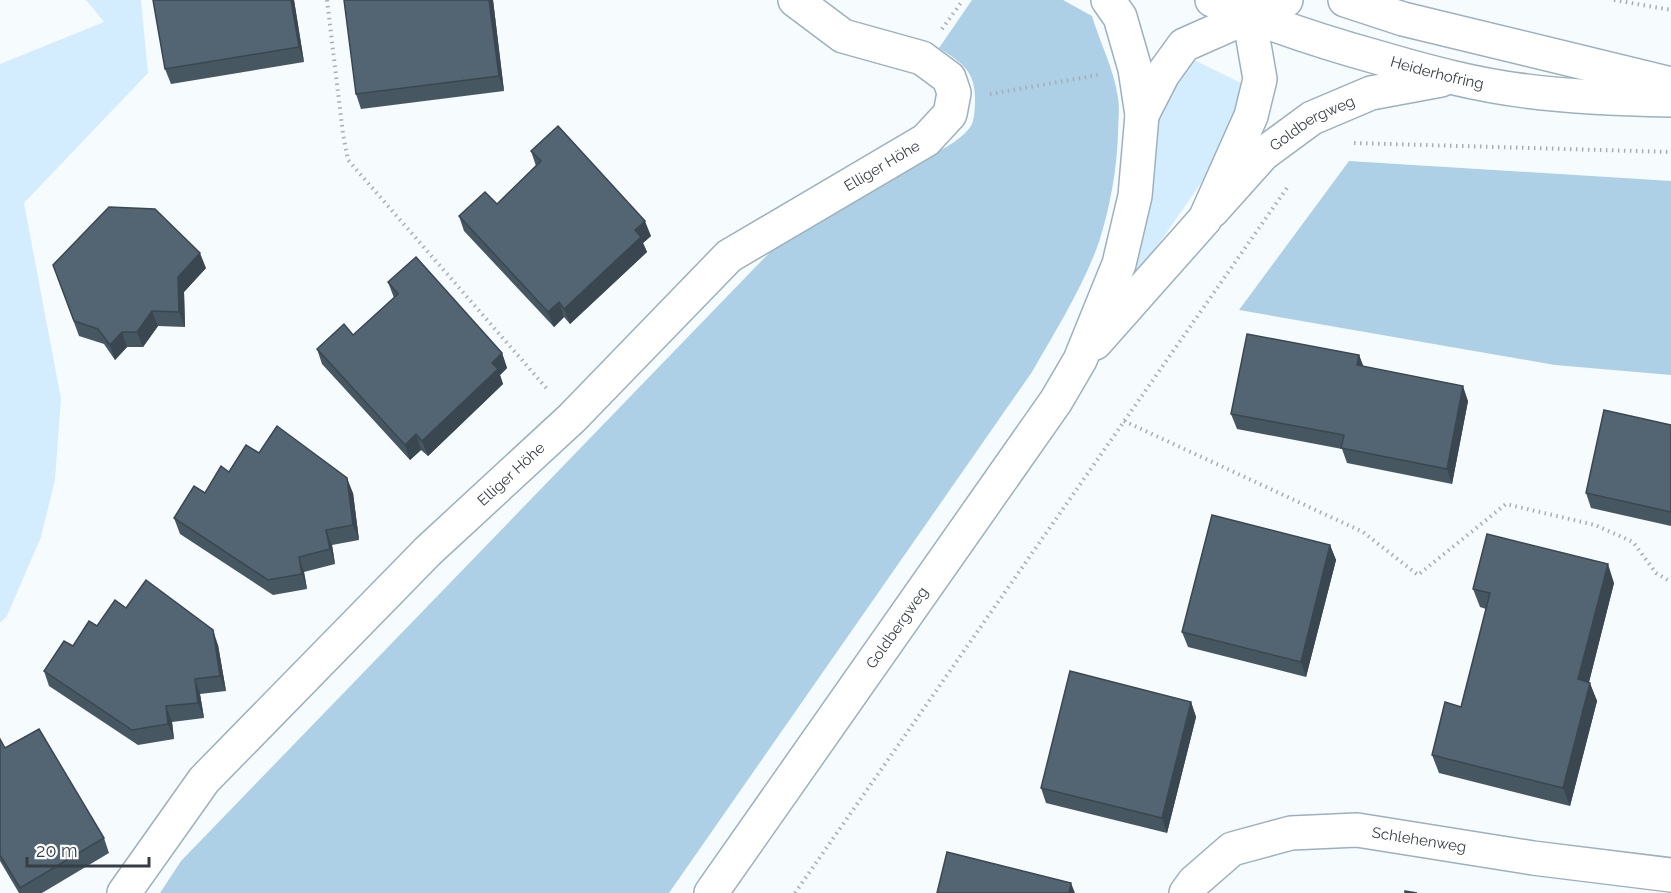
<svg xmlns="http://www.w3.org/2000/svg" width="1671" height="893" font-family="Raleway,sans-serif">
<style>
.green{fill:#d4edfe}
.forest{fill:#add0e7}
.lines{fill:none;stroke-linecap:round;stroke-linejoin:round}
.minor-casing{stroke:#9cb0bd;stroke-width:36}
.tertiary-casing{stroke:#9cb0bd;stroke-width:36}
.path{stroke:#a7aeb2;stroke-width:4;stroke-dasharray:1.5 4.5;stroke-linecap:butt}
.minor{stroke:#fff;stroke-width:33}
.tertiary{stroke:#fff;stroke-width:33}
.wall{fill:#475762}
.shaded-wall{fill:#3a4750}
.building{fill:#536572;stroke:#3a4750;stroke-width:1.5}
.labels{text-anchor:middle;dominant-baseline:central;stroke-width:6;stroke-linejoin:round;paint-order:stroke}
.street-label{font-size:15px;fill:#363e44;stroke:#fff}
</style>
<rect width="100%" height="100%" fill="#f6fbfe"/>
<path class="green" d="M86,0h55l7,73 -124,130 37,196 -6,81 -14,57 -34,79 -7,7v-559l104,-42z
M1192,59l53,26 -5,26 -23,49 -91,131 31,-168 15,-35z"/>
<path class="forest" d="M972,0h91l29,16c8,27 22,53 26,82 2,11 0,25 0,36 -1,35 -8,74 -19,108 -16,45 -43,88 -67,130l-363,521h-509l21,-32 593,-613c32,-21 63,-46 96,-64 25,-13 90,-36 102,-60 3,-8 3,-20 3,-28 -1,-27 -15,-34 -36,-48z
M1349,161l322,20v194l-116,-10 -316,-55z"/>
<g class="lines">
<g class="minor-casing">
<g id="minor">
<path id="s1" d="M1212,0c55,24 110,42 168,58 48,14 96,27 146,33 48,6 97,8 145,9"/>
<path d="M1345,0l58,19 268,65"/>
<path d="M1142,115l21,-41 21,-29 102,-45"/>
<path id="s2" d="M1212,211l51,-57 49,-36 59,-25 70,-13"/>
<path id="s3" d="M124,893l80,-113 224,-229 144,-133 157,-162 197,-116 24,-26 4,-21 -5,-15 -27,-20 -79,-22 -48,-36"/>
<path id="s4" d="M1186,893l8,-11 38,-33 59,-16 66,-3 176,28 138,17"/>
</g>
</g>
<g class="tertiary-casing">
<g id="tertiary">
<path d="M1095,343l110,-124 46,-103 9,-37 -11,-63 -7,-16"/>
<path id="s5" d="M711,893l345,-492 24,-41 39,-96 16,-68 7,-81 -7,-46 -15,-52 -12,-17"/>
</g>
</g>
<path class="path" d="M327,0l16,134 5,26 200,230
M1614,0l57,10
M942,29l21,-29
M990,94l108,-19
M1354,143l317,9
M1124,421l239,111 55,43 88,-71 89,21 38,17 23,31 15,9
M795,893l494,-708"/>
<use href="#minor" class="minor"/>
<use href="#tertiary" class="tertiary"/>
</g>
<path class="wall" d="M153,0h141l10,62 -133,22 -6,-15z
M493,0l11,91 -143,18 -5,-15z
M531,151l120,85 -8,7 4,9 -77,72 -6,-7 -10,10 -90,-96 -5,-15 38,-12 39,-38z
M53,265l153,3 -22,24 1,35 -27,-1 -15,21h-16l-12,13 -11,-16 -25,-8z
M388,282l114,71 5,15 -7,7 3,9 -75,72 -7,-6 -11,10 -88,-96 -5,-15 36,-14 41,-37z
M1359,355l4,12 105,34 -16,83 -105,-21 -5,-14 -105,-20 -6,-15z
M1671,425v101l-80,-18 -5,-15z
M259,453l94,40 6,47 -27,5 3,19 -31,8 3,17 -34,6 -93,-61 -6,-16 55,-46z
M1330,545l6,15 -30,117 -118,-30 -6,-15z
M1614,583l-25,99 8,19 -27,105 -131,-33 -7,-18 29,-48 25,-98 -6,-2 -7,-18z
M126,608l92,37 8,46 -26,3 4,24 -32,4 2,17 -36,6 -89,-59 -5,-15 53,-45z
M1191,702l5,15 -29,116 -121,-30 -5,-15z
M0,739l5,9 99,90 5,15 -67,40h-23l-19,-32z"/>
<path class="shaded-wall" d="M291,0h3l10,62 -5,-15z
M489,0h4l11,91 -5,-15z
M645,221l6,15 -8,7 4,9 -77,72 -6,-15 71,-79z
M200,253l6,15 -22,24 1,35 -6,-15 -1,-35z
M559,302l5,15 -10,10 -6,-15z
M152,311l6,15 -15,21 -6,-15z
M122,332l5,15 -12,13 -5,-15z
M502,353l5,15 -7,7 3,9 -75,72 -6,-15 70,-78z
M1359,355l6,15 -8,-5z
M1463,386l5,15 -16,83 -5,-15z
M416,434l5,16 -11,10 -5,-15z
M347,478l6,15 6,47 -6,-15z
M326,530l6,15 3,19 -5,-15z
M1330,545l6,15 -30,117 -5,-15z
M299,557l5,15 3,17 -5,-15z
M1608,564l6,19 -29,115 -7,-19z
M213,630l5,15 8,46 -6,-15z
M195,679l5,15 4,24 -6,-15z
M1590,683l7,18 -27,105 -7,-18z
M1191,702l5,15 -29,116 -5,-15z
M166,706l6,16 2,17 -6,-15z
M1071,883l4,10h-6z"/>
<path class="building" d="M153,0h138l8,47 -134,22z
M344,0h145l10,76 -143,18z
M558,126l87,95 -10,9 6,7 -77,72 -5,-7 -11,10 -89,-96 26,-24 12,12 44,-43 -10,-10z
M109,207l46,2 45,44 -22,24 1,35 -27,-1 -15,21h-15l-12,13 -12,-16 -24,-8 -21,-56z
M416,257l86,96 -10,10 6,6 -76,72 -6,-7 -11,11 -88,-96 27,-25 9,11 45,-41 -10,-12z
M1247,334l112,21 -2,10 106,21 -16,83 -106,-21 3,-13 -113,-21z
M1604,410l67,15v87l-85,-19z
M277,426l70,52 6,47 -27,5 4,19 -31,8 3,17 -34,6 -94,-62 20,-32 11,7 16,-27 8,6 17,-27 13,8z
M1212,515l118,30 -29,117 -119,-30z
M1487,534l121,30 -30,115 12,4 -27,105 -131,-33 13,-53 16,5 29,-114 -17,-4z
M146,580l67,50 7,46 -25,3 3,24 -32,3 2,18 -36,6 -88,-59 20,-30 9,5 16,-25 8,5 18,-26 11,8z
M1070,671l121,31 -29,116 -121,-30z
M39,729l65,109 -84,50 -20,-33v-116l5,9z
M947,852l124,31 -2,10h-132z
M1405,891l12,2h-12z"/>
<g class="labels">
<g class="street-label">
<text stroke="none"><textPath href="#s1" startOffset="237">Heiderhofring</textPath></text>
<text stroke="none"><textPath href="#s2" startOffset="135">Goldbergweg</textPath></text>
<text stroke="none"><textPath href="#s3" startOffset="1058">Elliger Höhe</textPath></text>
<text stroke="none"><textPath href="#s3" startOffset="572">Elliger Höhe</textPath></text>
<text stroke="none"><textPath href="#s5" startOffset="324">Goldbergweg</textPath></text>
<text stroke="none"><textPath href="#s4" startOffset="254">Schlehenweg</textPath></text>
</g>
</g>
<path d="M27 857v9h122v-9" fill="none" stroke="#363e44" stroke-width="3"/>
<text x="36" y="857" font-size="18" fill="#363e44" stroke="#ffffff" stroke-width="4.5" paint-order="stroke">20 m</text>
</svg>
